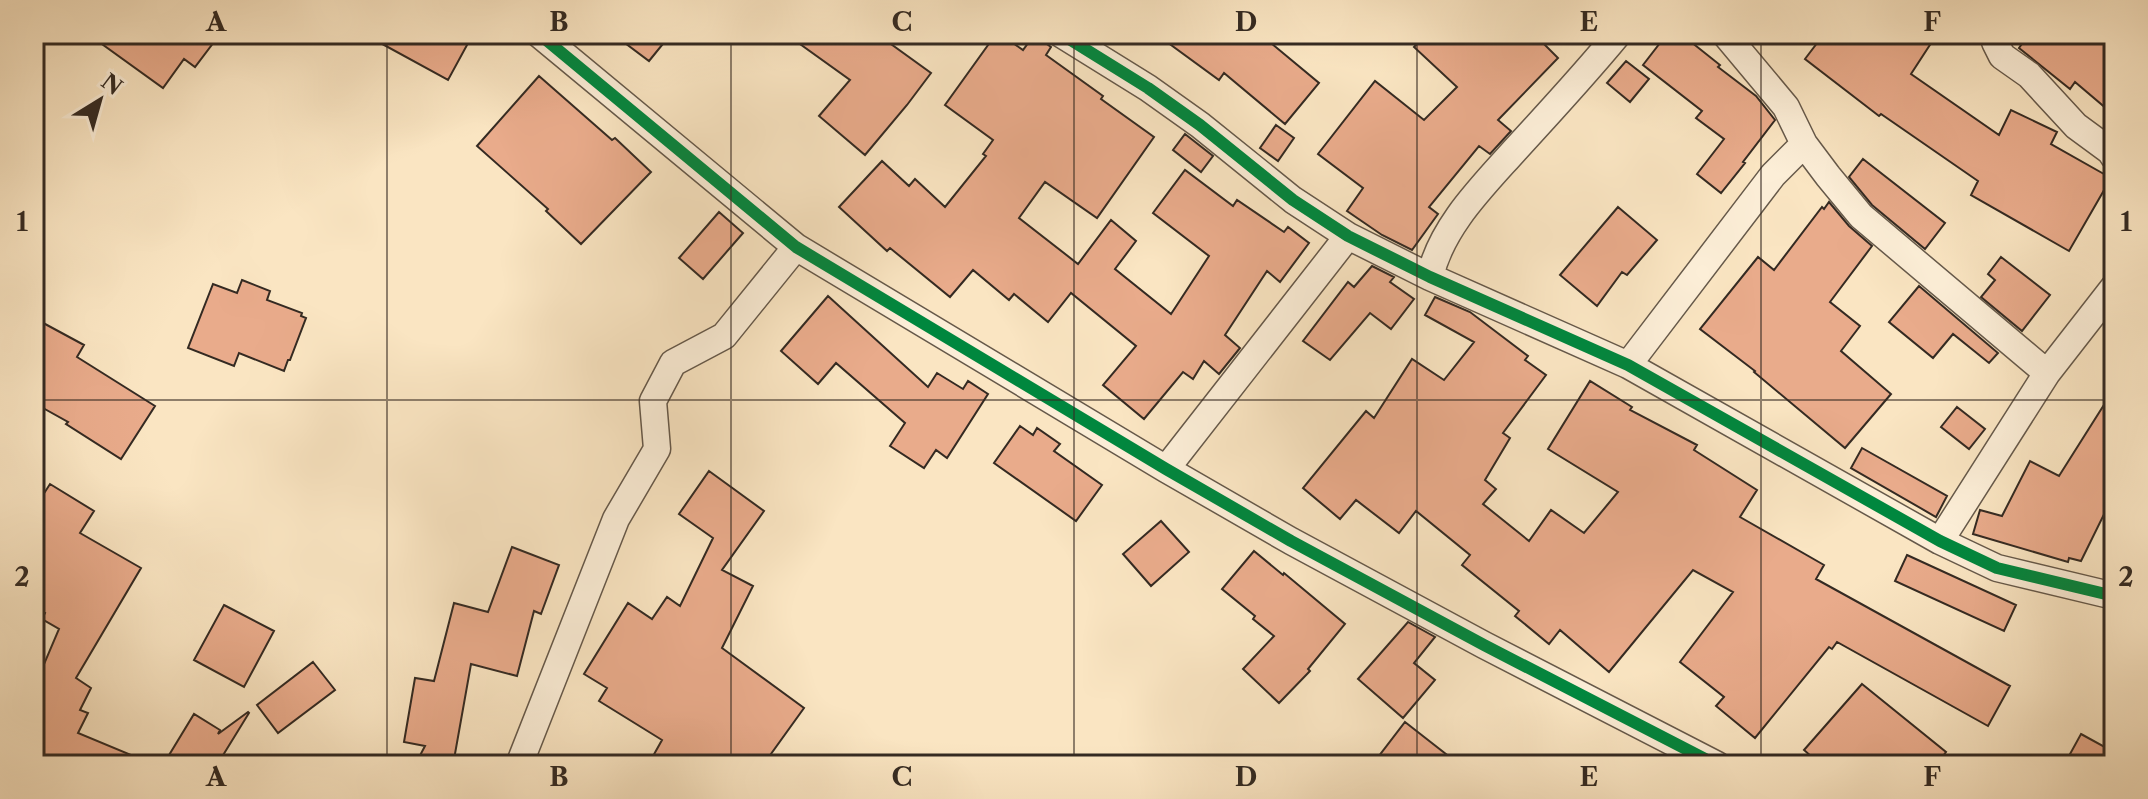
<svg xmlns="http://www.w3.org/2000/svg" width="2148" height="799" font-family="'Libre Caslon Text',serif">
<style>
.building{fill:#e9ab8b;stroke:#342a22;stroke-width:2}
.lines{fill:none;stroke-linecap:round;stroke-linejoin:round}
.street-casing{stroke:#66594a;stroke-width:29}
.street{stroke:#fceed7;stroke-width:26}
.cycleway-casing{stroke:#fceed7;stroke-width:17}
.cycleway{stroke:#00873e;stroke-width:12}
.grid{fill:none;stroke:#342a22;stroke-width:2;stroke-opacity:0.55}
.neatline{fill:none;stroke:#342a22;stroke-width:3}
.grid-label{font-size:26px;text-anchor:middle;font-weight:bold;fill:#342a22}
</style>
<rect width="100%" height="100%" fill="#fae5c2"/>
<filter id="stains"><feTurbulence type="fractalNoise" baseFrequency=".0025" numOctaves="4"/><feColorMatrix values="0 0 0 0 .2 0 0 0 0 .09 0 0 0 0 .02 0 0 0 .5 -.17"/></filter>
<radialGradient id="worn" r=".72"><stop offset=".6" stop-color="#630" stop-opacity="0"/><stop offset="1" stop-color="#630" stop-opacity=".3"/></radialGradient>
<path class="building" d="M88,34h132l-25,33 -11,-8 -21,29z
M364,34h109l-25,46z
M613,34h58l-22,27z
M786,34h91l54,39 -24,32 -42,50 -46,-39 31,-36z
M996,34h4l23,16 11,-15 17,12 -5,8 57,41 -2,3 53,38 -57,81 -52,-36 -26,36 59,46 33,-44 25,21 -21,28 56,45 38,-58 -56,-43 32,-43 48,36 4,-6 47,32 4,-5 21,16 -29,39 -13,-11 -42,64 15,13 -21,26 -15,-13 -11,18 -10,-7 -39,47 -41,-34 33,-39 -65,-53 -23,29 -34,-28 -5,6 -36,-30 -23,27 -60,-49 -3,3 -48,-44 43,-46 27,25 6,-7 30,28 41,-51 -3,-2 10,-14 -48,-35z
M1156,34h104l59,49 -34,41 -61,-51 -5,7z
M1426,34h108l24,24 -60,62 13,11 -21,23 -11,-8 -50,61 9,7 -26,36 -30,-15 -35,-24 16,-23 -45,-34 57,-73 49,39 33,-33 -43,-40z
M1667,34h14l39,31 -2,2 38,29 19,24 -32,42 2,1 -24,30 -24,-19 27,-35 -28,-21 6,-7 -59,-46z
M1824,34h113l-26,40 88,61 12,-25 46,22 -6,12 60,34 -42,73 -98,-56 7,-14 -97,-67 -2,2 -74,-57z
M2029,34h85v81l-39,-33 -5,7 -51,-41z
M1626,61l23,18 -19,23 -23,-19z
M539,76l73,64 3,-2 36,34 -70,72 -35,-33 2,-2 -71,-63z
M1276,125l18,13 -16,23 -18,-13z
M1185,134l28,22 -12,16 -28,-22z
M1863,159l82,64 -20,26 -53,-44 -23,-28z
M1829,202l20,24 23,20 -42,56 30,24 -19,25 50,43 -46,54 -91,-76 1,-1 -55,-42 58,-72 16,13 48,-63 2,2z
M1618,207l39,33 -30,35 -5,-3 -25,34 -37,-31z
M719,212l24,21 -40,46 -24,-21z
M2001,257l49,38 -28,36 -41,-34 14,-17 -7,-6z
M1372,266l22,11 -4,5 24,17 -23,30 -21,-16 -40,47 -27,-19 45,-59 6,5z
M242,280l28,11 -3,9 35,13 -1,3 5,2 -16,42h-2l-4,11 -45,-18 -5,13 -46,-18 25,-64 24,9z
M1919,286l79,67 -9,10 -36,-29 -20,24 -44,-36z
M828,296l100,91 9,-14 26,16 5,-8 20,13 -41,64 -11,-8 -12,18 -34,-22 15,-23 -69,-60 -18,21 -37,-33z
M1435,297l35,15 58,44 -3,4 21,15 -43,58 7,5 -25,42 11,9 -13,15 46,37 22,-31 33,23 34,-41 -70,-43 42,-68 42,26 -2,3 67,35 -3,5 63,40 -17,27 84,48 -8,14 194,107 -22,40 -151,-84 -5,7 -3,-2 -74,91 -39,-32 8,-9 -44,-35 53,-70 -40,-22 -84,102 -49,-42 -11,14 -34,-28 4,-5 -57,-46 8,-10 -54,-44 -17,22 -43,-33 -16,19 -37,-31 63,-77 8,7 38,-59 32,21 30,-38 -49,-27z
M34,318l50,27 -7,12 78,49 -34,53 -55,-35 2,-2 -34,-19z
M2114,389v105l-33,67 -12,-3 -1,4 -95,-28 7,-24 22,6 28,-55 29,15z
M1957,407l28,22 -16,20 -28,-22z
M1020,426l13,9 4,-7 23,16 -6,7 48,34 -26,36 -82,-58z
M1862,448l85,48 -11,21 -85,-49z
M709,471l55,40 -42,59 31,16 -31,62 82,60 -41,57h-115l14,-25 -63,-39 8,-13 -23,-14 44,-71 24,16 15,-22 13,9 33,-68 -34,-24z
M50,484l44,27 -14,22 61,35 -65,110 15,10 -11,22 8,3 -10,20 77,32h-105l-16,-7v-93l8,4 17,-40 -17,-10 3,-6 -11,-5v-99z
M1161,521l28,31 -38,34 -28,-32z
M512,547l47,18 -18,49 -7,-3 -17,65 -46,-12 -18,101h-38l10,-19 -21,-4 11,-64 19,3 20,-78 34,9z
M1254,551l29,24 1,-2 61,51 -37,45 2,2 -31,32 -36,-34 31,-33 -21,-17 2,-3 -33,-27z
M1907,555l109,50 -12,26 -109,-50z
M224,605l50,26 -30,56 -50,-27z
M1408,622l27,15 -21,26 21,17 -32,38 -45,-39z
M313,662l22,28 -57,43 -21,-28z
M1862,684l84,68 -10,13h-115l-17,-15z
M248,712l1,1 -32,52h-54l31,-51 26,16 -2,4z
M1405,722l55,43h-88z
M2081,734l33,18v13h-50z"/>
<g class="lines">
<g class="street-casing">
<path id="street" d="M539,34l257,213 370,222 125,72 193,104 233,120
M1061,34l87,54 52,37 93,75 55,36 82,41 198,88 312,176 57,27 117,28
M1995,34v8l7,14 27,19 47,51 34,25 4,6
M1804,144l24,32 33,40 186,157
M1430,277c11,-50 52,-90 85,-127 35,-38 70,-76 103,-116
M1628,365l145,-190 31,-31 -18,-37 -61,-73
M1166,469l182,-233
M1940,541l107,-168 67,-86
M519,765l97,-246 41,-70 -4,-48 20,-38 51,-27 72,-89"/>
</g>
<use href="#street" class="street"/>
<g class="cycleway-casing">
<path id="cycleway" d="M539,34l257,213 370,222 125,72 193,104 233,120
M1061,34l87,54 52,37 93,75 55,36 82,41 198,88 312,176 57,27 117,28"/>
</g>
<use href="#cycleway" class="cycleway"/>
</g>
<path class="grid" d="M387,34v731M731,34v731M1074,34v731M1417,34v731M1761,34v731M34,400h2080"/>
<rect width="2148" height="799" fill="none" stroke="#fae5c2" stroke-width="88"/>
<g transform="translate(100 100) rotate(37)" stroke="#fceed7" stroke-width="6" paint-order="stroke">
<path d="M0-6L14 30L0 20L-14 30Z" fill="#342a22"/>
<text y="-12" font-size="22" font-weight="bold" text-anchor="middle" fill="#342a22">N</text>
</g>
<rect x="44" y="44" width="2060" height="711" class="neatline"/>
<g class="grid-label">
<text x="216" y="31">A</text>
<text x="559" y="31">B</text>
<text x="902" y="31">C</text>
<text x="1246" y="31">D</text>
<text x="1589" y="31">E</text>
<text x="1932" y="31">F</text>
<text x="22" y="231">1</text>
<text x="2126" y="231">1</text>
<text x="22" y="586">2</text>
<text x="2126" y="586">2</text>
<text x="216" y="786">A</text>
<text x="559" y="786">B</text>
<text x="902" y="786">C</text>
<text x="1246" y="786">D</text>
<text x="1589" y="786">E</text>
<text x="1932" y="786">F</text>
</g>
<rect width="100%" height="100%" filter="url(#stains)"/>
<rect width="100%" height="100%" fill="url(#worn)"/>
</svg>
